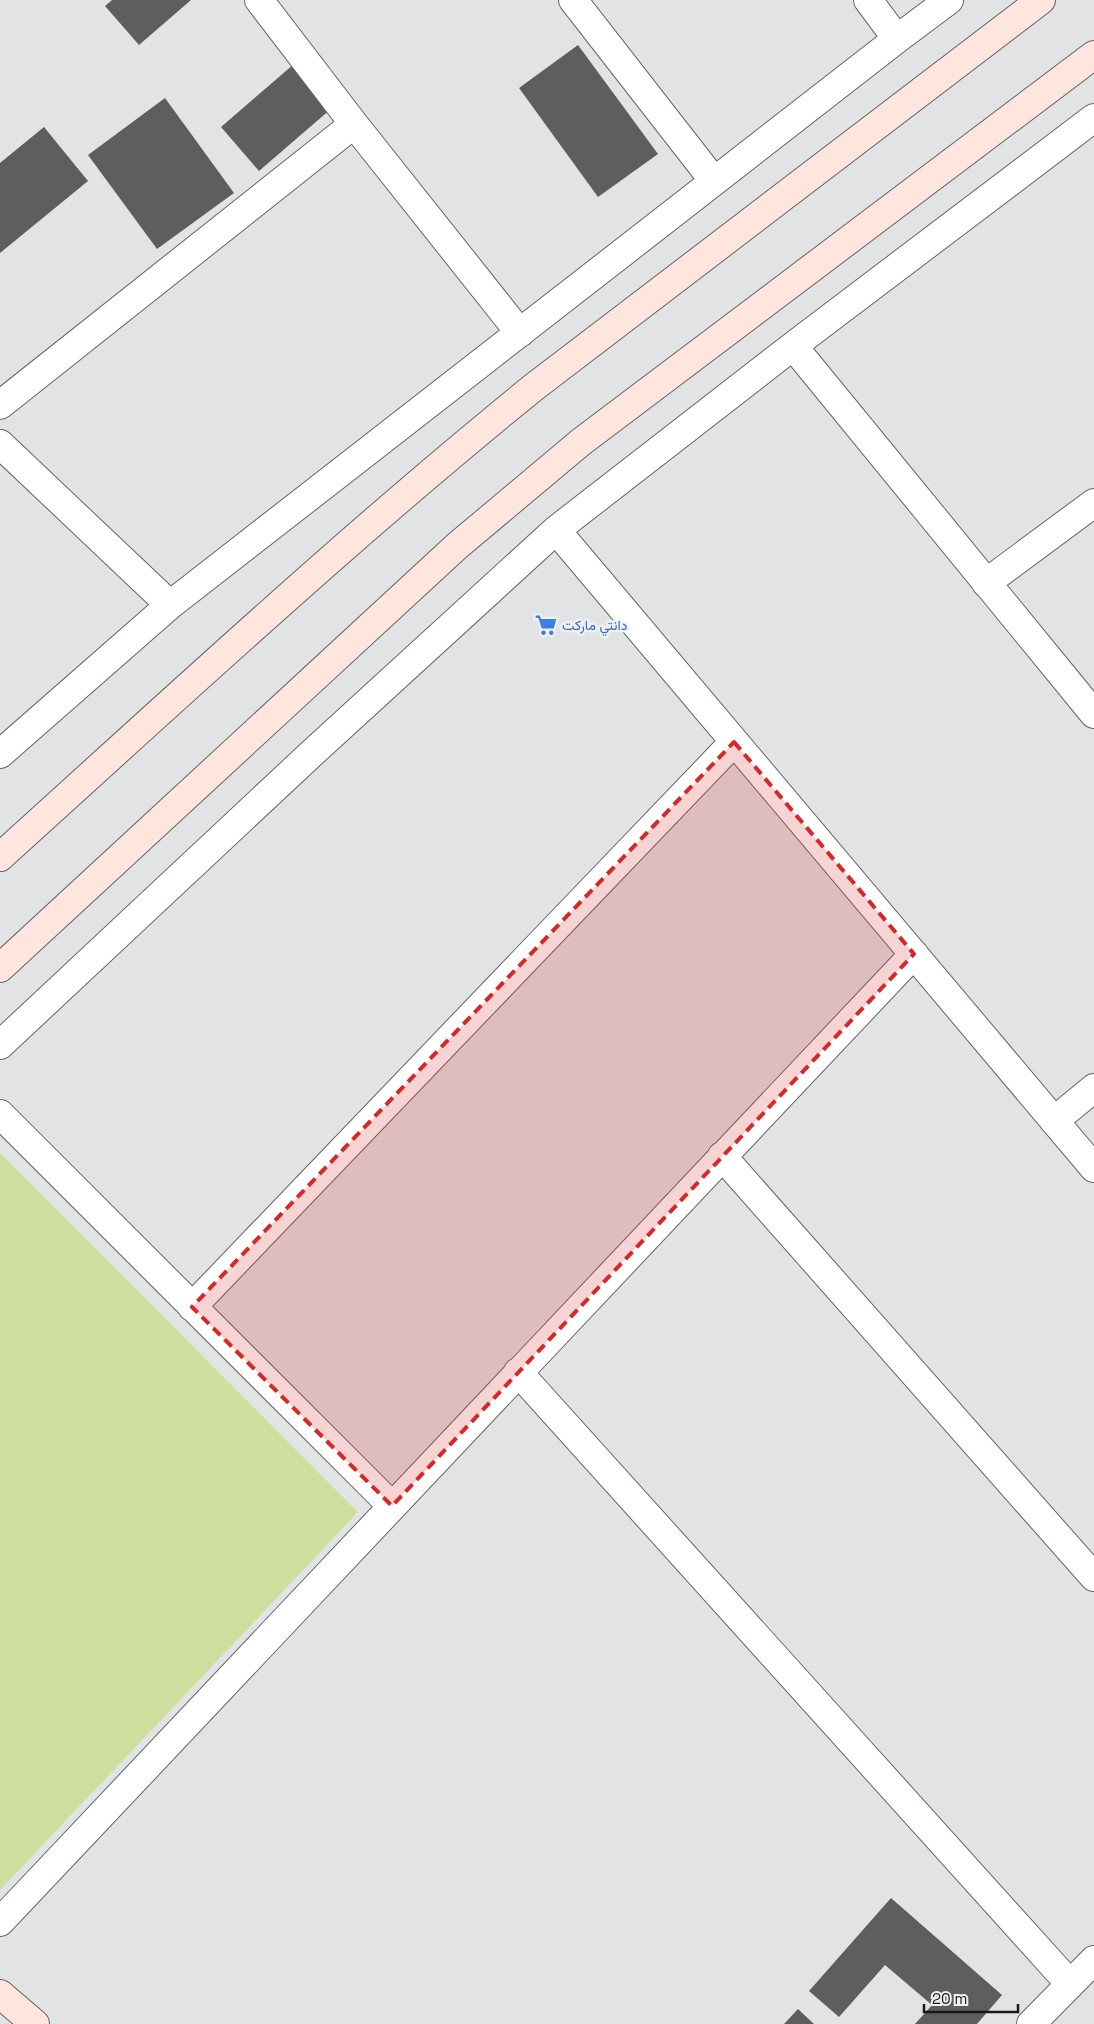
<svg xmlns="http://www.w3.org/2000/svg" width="1094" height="2024" font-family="'Space Grotesk',Vazirmatn,sans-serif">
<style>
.green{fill:#cede9d}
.building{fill:#5d5e5e}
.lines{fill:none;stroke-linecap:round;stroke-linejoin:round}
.minor-casing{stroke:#646565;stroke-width:30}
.secondary-casing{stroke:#646565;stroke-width:30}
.minor{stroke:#fff;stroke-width:28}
.secondary{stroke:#fee5de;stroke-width:28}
.marked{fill:#d62828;fill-opacity:0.2;stroke:#d62828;stroke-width:4;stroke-dasharray:10 6;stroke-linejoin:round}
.labels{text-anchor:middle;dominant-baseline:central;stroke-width:5;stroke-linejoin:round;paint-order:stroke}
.shop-label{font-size:14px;fill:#366cbe;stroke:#eff0f1;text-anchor:start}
</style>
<rect width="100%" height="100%" fill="#e2e3e4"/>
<path class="green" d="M0,1153l358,359 -358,378z"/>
<path class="building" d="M112,0h79l-52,45 -34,-39z
M578,45l80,109 -60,43 -79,-109z
M294,64l38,44 -73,63 -38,-44z
M165,98l69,95 -77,56 -69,-94z
M44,127l44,54 -88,72v-90z
M891,1898l111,97 -25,29h-62l17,-19 -47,-40 -46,52 -30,-26z
M798,2009l16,15h-30z"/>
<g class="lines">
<g class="minor-casing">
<path id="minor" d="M259,0l95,124 166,209
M573,0l141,181
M868,0l29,39
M793,346l301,368
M0,405l354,-281
M0,444l170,161
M556,530l538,638
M986,583l108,-80
M0,754l170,-149 727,-566 52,-39
M0,1045l310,-290 246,-225 237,-184 301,-228
M0,1114l392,392
M1054,1121l40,-33
M722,1156l372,421
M192,1307l542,-565
M518,1372l552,612
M0,1922l914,-968
M1031,2024l63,-64"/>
</g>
<g class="secondary-casing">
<path id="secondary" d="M0,857c176,-159 350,-321 534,-470l507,-387
M0,968l457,-422 124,-104 513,-387
M0,1994l35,30"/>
</g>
<use href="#minor" class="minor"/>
<use href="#secondary" class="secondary"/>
</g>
<path class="marked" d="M734,742l180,212 -522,552 -200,-199z"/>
<defs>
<g id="supermarket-bare" transform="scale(1.725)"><path d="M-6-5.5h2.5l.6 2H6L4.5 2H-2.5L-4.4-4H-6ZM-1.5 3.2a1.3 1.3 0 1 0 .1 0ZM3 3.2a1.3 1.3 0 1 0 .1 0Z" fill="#3f7fe0" stroke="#eff0f1" stroke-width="2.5" paint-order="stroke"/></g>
</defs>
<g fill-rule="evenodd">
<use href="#supermarket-bare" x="546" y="625"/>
</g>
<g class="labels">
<g class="shop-label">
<text x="562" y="625">دانتي ماركت</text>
</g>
</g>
<path d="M924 2004v8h94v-8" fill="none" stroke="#181919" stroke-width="2.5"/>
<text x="932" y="2004" font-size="15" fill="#181919" stroke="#eff0f1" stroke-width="4" paint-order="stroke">20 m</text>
</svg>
